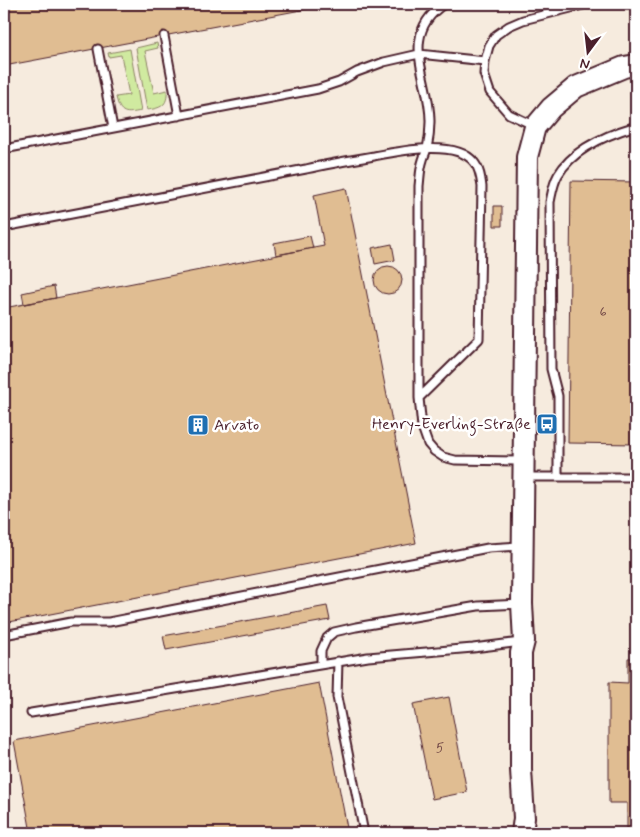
<svg xmlns="http://www.w3.org/2000/svg" width="640" height="837" font-family="Mynerve,sans-serif">
<style>
.built{fill:#f6ebde}
.green{fill:#d0eaa0;stroke:#8d8466}
.building{fill:#e0bd92;stroke:#4a1f2b}
.lines{fill:none;stroke-linecap:round;stroke-linejoin:round}
.lane-casing{stroke:#4a1f2b;stroke-width:11}
.secondary-casing{stroke:#4a1f2b;stroke-width:24}
.lane{stroke:#fff;stroke-width:7}
.secondary{stroke:#fff;stroke-width:20}
.labels{text-anchor:middle;dominant-baseline:central;stroke-width:5;stroke-linejoin:round;paint-order:stroke}
.number-label{font-size:14px;fill:#704645}
.poi-label{font-size:16px;fill:#4a1f2b;stroke:#fff;text-anchor:end}
</style>
<rect width="100%" height="100%" fill="#fff"/>
<filter id="ink" filterUnits="userSpaceOnUse"><feTurbulence type="fractalNoise" baseFrequency=".02" numOctaves="2"/><feDisplacementMap in="SourceGraphic" scale="10" xChannelSelector="R" yChannelSelector="G"/><feConvolveMatrix kernelMatrix="1 2 1 2 8 2 1 2 1" color-interpolation-filters="sRGB"/></filter>
<g filter="url(#ink)">
<path class="built" d="M4,4h632v829h-632z"/>
<path class="green" d="M157,43l1,5 -13,3 9,42 13,-3c1,16 -6,18 -20,20l-11,-62z
M130,49l11,62c-15,3 -21,4 -25,-14l13,-2 -8,-40 -12,2 -1,-4z"/>
<path class="building" d="M4,4h329l-329,62z
M571,181l65,1v262l-68,-1z
M346,188l70,355 -412,80v-315l320,-62 -10,-51z
M494,206h8v20h-8z
M310,236l3,12 -37,7 -2,-12z
M392,244l3,16 -20,4 -3,-16z
M374 280a14 14 0 1 1 28 0a14 14 0 1 1-28 0Z
M54,286l2,12 -32,6 -2,-11z
M327,606l3,14 -164,30 -3,-14z
M628,658h8v175h-9v-30h-18v-121l19,1z
M319,683l29,150h-317l-17,-92z
M449,697l18,95 -35,7 -19,-95z"/>
<g class="lines">
<g class="lane-casing">
<path id="lane" d="M164,36l15,80
M98,49l15,79
M535,126l-26,-12 -19,-22 -6,-18 1,-13 4,-15 7,-11 13,-9 14,-6 64,-16
M4,149l314,-60 21,-7 18,-10 27,-10 35,-8 66,7
M4,227l302,-58c22,-5 45,-9 68,-13 25,-5 82,-17 100,6 6,7 7,17 8,25l-3,152 -60,59 3,29 6,17 6,7 9,6 12,3 66,1
M419,398v-212c1,-8 1,-18 4,-26 1,-4 3,-8 4,-11 2,-9 3,-18 3,-27 1,-43 -33,-86 14,-118
M525,477h111
M558,477v-81l-7,-27 -1,-167c2,-9 3,-18 8,-27 15,-26 51,-41 78,-49
M4,635l67,-13h38l379,-74 32,-2
M338,661l-1,36 27,136
M321,664v-13l6,-13 7,-6 22,-5 122,-21 44,-2
M31,713l337,-56 105,-9 48,-6"/>
</g>
<g class="secondary-casing">
<path id="secondary" d="M522,833l2,-15 -3,-48v-117l3,-12 -2,-37 5,-447 8,-30 16,-19 25,-21 48,-20 12,-2"/>
</g>
<use href="#lane" class="lane"/>
<use href="#secondary" class="secondary"/>
</g>
</g>
<defs>
<g id="bus-square" transform="scale(1.125)"><rect x="-9" y="-9" width="18" height="18" rx="4" fill="#1f6fb2" stroke="#fff"/><path d="M-5-6H5V4H4V6H2V4H-2V6H-4V4H-5ZM-3.5-4V0h7V-4ZM-3.5 1.2v1.5H-2V1.2ZM2 1.2v1.5H3.5V1.2Z" fill="#fff"/></g>
<g id="building-square" transform="scale(1.125)"><rect x="-9" y="-9" width="18" height="18" rx="4" fill="#1f6fb2" stroke="#fff"/><path d="M-4-6H4V6H1V3H-1V6H-4ZM-2.5-4.3h1.7v1.8h-1.7ZM.8-4.3h1.7v1.8H.8ZM-2.5-1h1.7V.8h-1.7ZM.8-1h1.7V.8H.8Z" fill="#fff"/></g>
</defs>
<g fill-rule="evenodd">
<use href="#bus-square" x="547" y="424"/>
<use href="#building-square" x="198" y="425"/>
</g>
<g class="labels">
<g class="number-label">
<text x="603" y="312">6</text>
<text x="440" y="748">5</text>
</g>
<g class="poi-label">
<text x="531" y="424">Henry-Everling-Straße</text>
<text x="214" y="425" text-anchor="start">Arvato</text>
</g>
</g>
<rect width="640" height="837" fill="none" stroke="#fff" stroke-width="20"/>
<rect x="10" y="10" width="620" height="817" fill="none" stroke="#4a1f2b" stroke-width="2" filter="url(#ink)"/>
<g transform="translate(588 52) rotate(195)" stroke="#ffffff" stroke-width="4" paint-order="stroke">
<path d="M0-4L9 19L0 12L-9 19Z" fill="#4a1f2b"/>
<text y="-8" font-size="14" font-weight="bold" text-anchor="middle" fill="#4a1f2b">N</text>
</g>
</svg>
